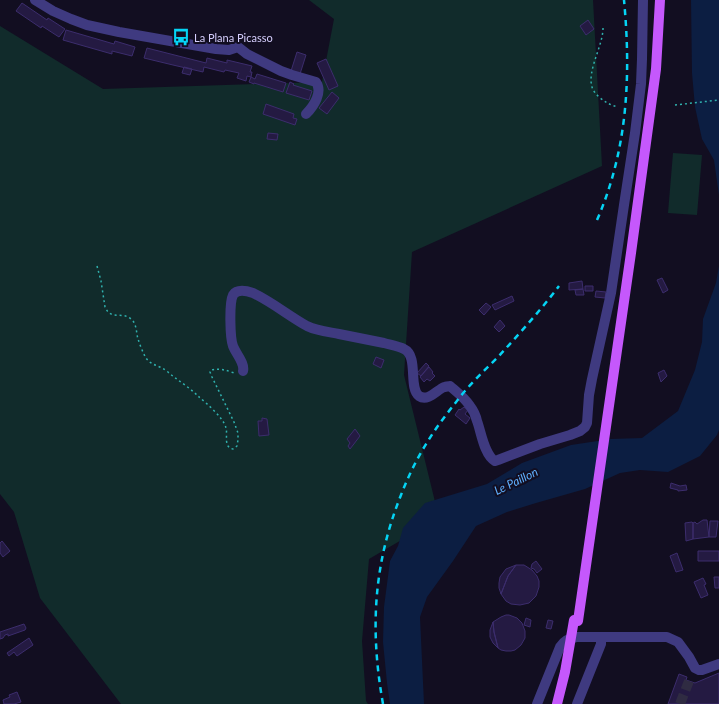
<svg xmlns="http://www.w3.org/2000/svg" width="719" height="704" font-family="Lato,sans-serif">
<style>
.green{fill:#112b2b}
.water{fill:#0c1e42}
.building{fill:#241a42;stroke:#3c2d6d}
.lines{fill:none;stroke-linecap:round;stroke-linejoin:round}
.minor-tunnel{stroke:#2f2b42;stroke-width:10;stroke-dasharray:10 5;stroke-linecap:butt}
.path{stroke:#30b1ae;stroke-width:1.5;stroke-dasharray:2 3;stroke-linecap:butt}
.minor{stroke:#3f3a80;stroke-width:10}
.major{stroke:#c558fc;stroke-width:10}
.rail{stroke:#05d4f4;stroke-width:2.5;stroke-dasharray:6 5;stroke-linecap:butt}
.major-bridge{stroke:#c558fc;stroke-width:10}
.labels{text-anchor:middle;dominant-baseline:central;stroke-width:4;stroke-linejoin:round;paint-order:stroke}
.poi-label{font-size:11px;fill:#d6cffe;stroke:#120e21;text-anchor:start}
.water-label{font-size:12px;font-style:italic;fill:#5faefc;stroke:#120e21}
</style>
<rect width="100%" height="100%" fill="#120e21"/>
<path class="green" d="M309,0h284l9,166 -190,86 -8,123 35,143 -70,41 -7,82 4,60 2,3h-247l-81,-106 -26,-86 -14,-18v-468l103,63 219,-7 12,-63z
M673,153l29,2 -5,60 -29,-2z"/>
<path class="water" d="M691,0h28v195l-5,-35 -12,-21 -7,-32 -3,-34z
M719,266v164l-2,5 -17,21 -32,16 -28,-2 -20,3 -35,16 -49,14 -29,9 -31,14 -23,35 -26,36 -7,20 4,87h-34l-3,-21 -4,-41 1,-35 6,-46 8,-15 5,-18 22,-25 62,-19 35,-21 49,-18 40,-6 31,-1 36,-27 17,-41 7,-28 1,-23 13,-36z"/>
<path class="building" d="M22,3l25,17 1,-2 17,11 -6,8 -17,-11 -1,2 -25,-17z
M588,20l6,9 -8,6 -6,-9z
M66,30l48,14 1,-3 20,6 -3,9 -20,-5v3l-49,-14z
M147,48l59,15 1,-5 20,5v-3l21,5 4,1 -2,6h2l-1,5 -4,-1 -1,5 -9,-3 2,-5 -14,-3 -1,2 -20,-5 -1,5 -30,-7 -29,-7z
M297,52l9,3 -6,19 -9,-3z
M326,59l12,27 -9,4 -12,-27z
M184,67l8,2 -2,6 -8,-2z
M257,74l29,9 -3,9 -29,-9v1l-5,-2 2,-5 4,2z
M290,82l4,2 -1,1 19,6 -3,9 -23,-7z
M332,92l7,6 -12,16 -8,-6z
M266,104l28,10 -1,4 4,1 -2,6 -32,-11z
M268,133l10,1 -1,6 -10,-1z
M662,278l6,12 -5,3 -6,-13z
M582,281l1,8 -14,1v-7z
M585,286h8v5h-8z
M583,289l1,6h-8l-1,-5z
M596,291l10,1 -1,6 -10,-1z
M512,296l2,5 -19,9 -3,-5z
M486,303l5,4 -7,8 -5,-5z
M500,320l5,6 -6,6 -5,-5z
M376,357l8,3 -3,8 -8,-4z
M426,363l3,3 -8,10 -4,-3z
M429,367l4,5 -1,1 3,3 -5,5 -3,-2 -3,3 -4,-5z
M664,370l3,6 -6,6 -3,-9z
M464,407l4,3 -3,4 5,4 -4,6 -11,-9 4,-6 1,1z
M262,418l5,1 2,16 -10,1 -1,-15h4z
M355,429l5,7 -10,13 -2,-3 2,-3 -3,-4z
M671,483l9,3 6,-1 1,5 -9,1v-1l-8,-2z
M703,520h4l2,17 -16,2v-16l2,-1 2,2z
M710,521h8l-2,16h-7z
M692,522l1,1v16l-7,2 -1,-18z
M2,541l8,10 -7,6 -3,-4v-10z
M698,551h21v10h-21z
M677,553l6,17 -7,2 -6,-16z
M536,561l6,8 -5,4 -3,-4 -3,-1 1,-4z
M516,565l-8,11 -7,18 -2,-6v-5l1,-6 6,-8z
M516,565h8l8,5 5,6 2,5v6l-3,9 -7,7 -9,2 -9,-1 -5,-3 -5,-7 7,-18z
M714,577h5v11h-4z
M703,578l3,6 -2,1 4,10 -7,3 -7,-16z
M506,615h3l8,3 5,5 3,8v7l-4,7 -6,5 -4,1h-5l-5,-1 -3,-2 -4,-16 -1,-10 8,-5z
M526,618l5,2 -1,7 -6,-2z
M548,620l5,1 -2,8 -5,-1z
M493,622l1,10 4,16 -5,-5 -3,-6v-7z
M24,624l2,4 -1,2 -17,6v-2l-3,1 -2,3 -3,1v-7z
M29,638l4,7 -16,11 -3,-4 -5,4 -2,-3z
M719,673v31h-51l11,-30 8,3 -1,3 9,3z
M17,692l4,10 -7,2h-10l-1,-4 7,-3 -1,-2z"/>
<g class="lines">
<path class="minor-tunnel" d="M680,704l9,-23"/>
<path class="path" d="M603,28c0,18 -16,42 -11,59 1,4 4,7 7,10 6,5 11,8 19,10
M675,105l44,-5
M97,266l4,15 4,26c6,14 17,4 26,12 6,5 5,13 7,20 2,6 5,14 8,19 4,6 10,7 16,10 4,2 8,6 12,9 8,6 17,12 24,19 8,7 26,22 28,32 2,7 -3,19 7,21l4,-3 1,-6v-7l-4,-11 -22,-45 -2,-5 1,-2c8,-2 15,0 23,3"/>
<path class="minor" d="M35,0l18,11 18,8 16,6 32,7 97,17 13,1 9,-3 9,7 34,17 11,4 24,7c7,10 -2,24 -10,32
M243,371c2,-8 -7,-17 -10,-25 -3,-8 -4,-43 0,-51 4,-6 14,-4 20,-2 19,9 36,23 54,33 10,5 22,6 32,8 15,3 30,6 45,9 7,2 14,3 20,6 15,7 4,39 15,47 9,6 18,-6 25,-9 1,0 5,-1 6,-1 7,6 15,12 20,20 3,4 6,10 7,15 4,10 7,34 18,40l3,-1 42,-16 30,-9 10,-4 5,-4 2,-4 2,-28 3,-16 19,-86 13,-88 11,-72 6,-49 1,-25 1,-59
M537,704l23,-57c5,-8 9,-8 17,-10h90l11,5 11,15 6,11 4,2h3l17,-6
M577,704l24,-60v-6"/>
<path class="major" d="M578,621l53,-368 25,-184 4,-69"/>
<path class="rail" d="M597,220c31,-71 34,-145 27,-220
M383,704c-13,-73 -10,-139 18,-209 7,-18 16,-37 27,-54 9,-15 21,-30 32,-44 11,-14 25,-27 38,-40 21,-23 42,-46 61,-71"/>
<path class="major-bridge" d="M557,704l8,-32 9,-52"/>
</g>
<defs>
<g id="bus-bare" transform="scale(1.38)"><path d="M-5-6H5V4H4V6H2V4H-2V6H-4V4H-5ZM-3.5-4V0h7V-4ZM-3.5 1.2v1.5H-2V1.2ZM2 1.2v1.5H3.5V1.2Z" fill="#05d4f4" stroke="#120e21" stroke-width="2.5" paint-order="stroke"/></g>
</defs>
<g fill-rule="evenodd">
<use href="#bus-bare" x="181" y="37"/>
</g>
<g class="labels">
<g class="poi-label">
<text x="194" y="37">La Plana Picasso</text>
</g>
<g class="water-label">
<text transform="translate(516 481) rotate(-26)">Le Paillon</text>
</g>
</g>
</svg>
